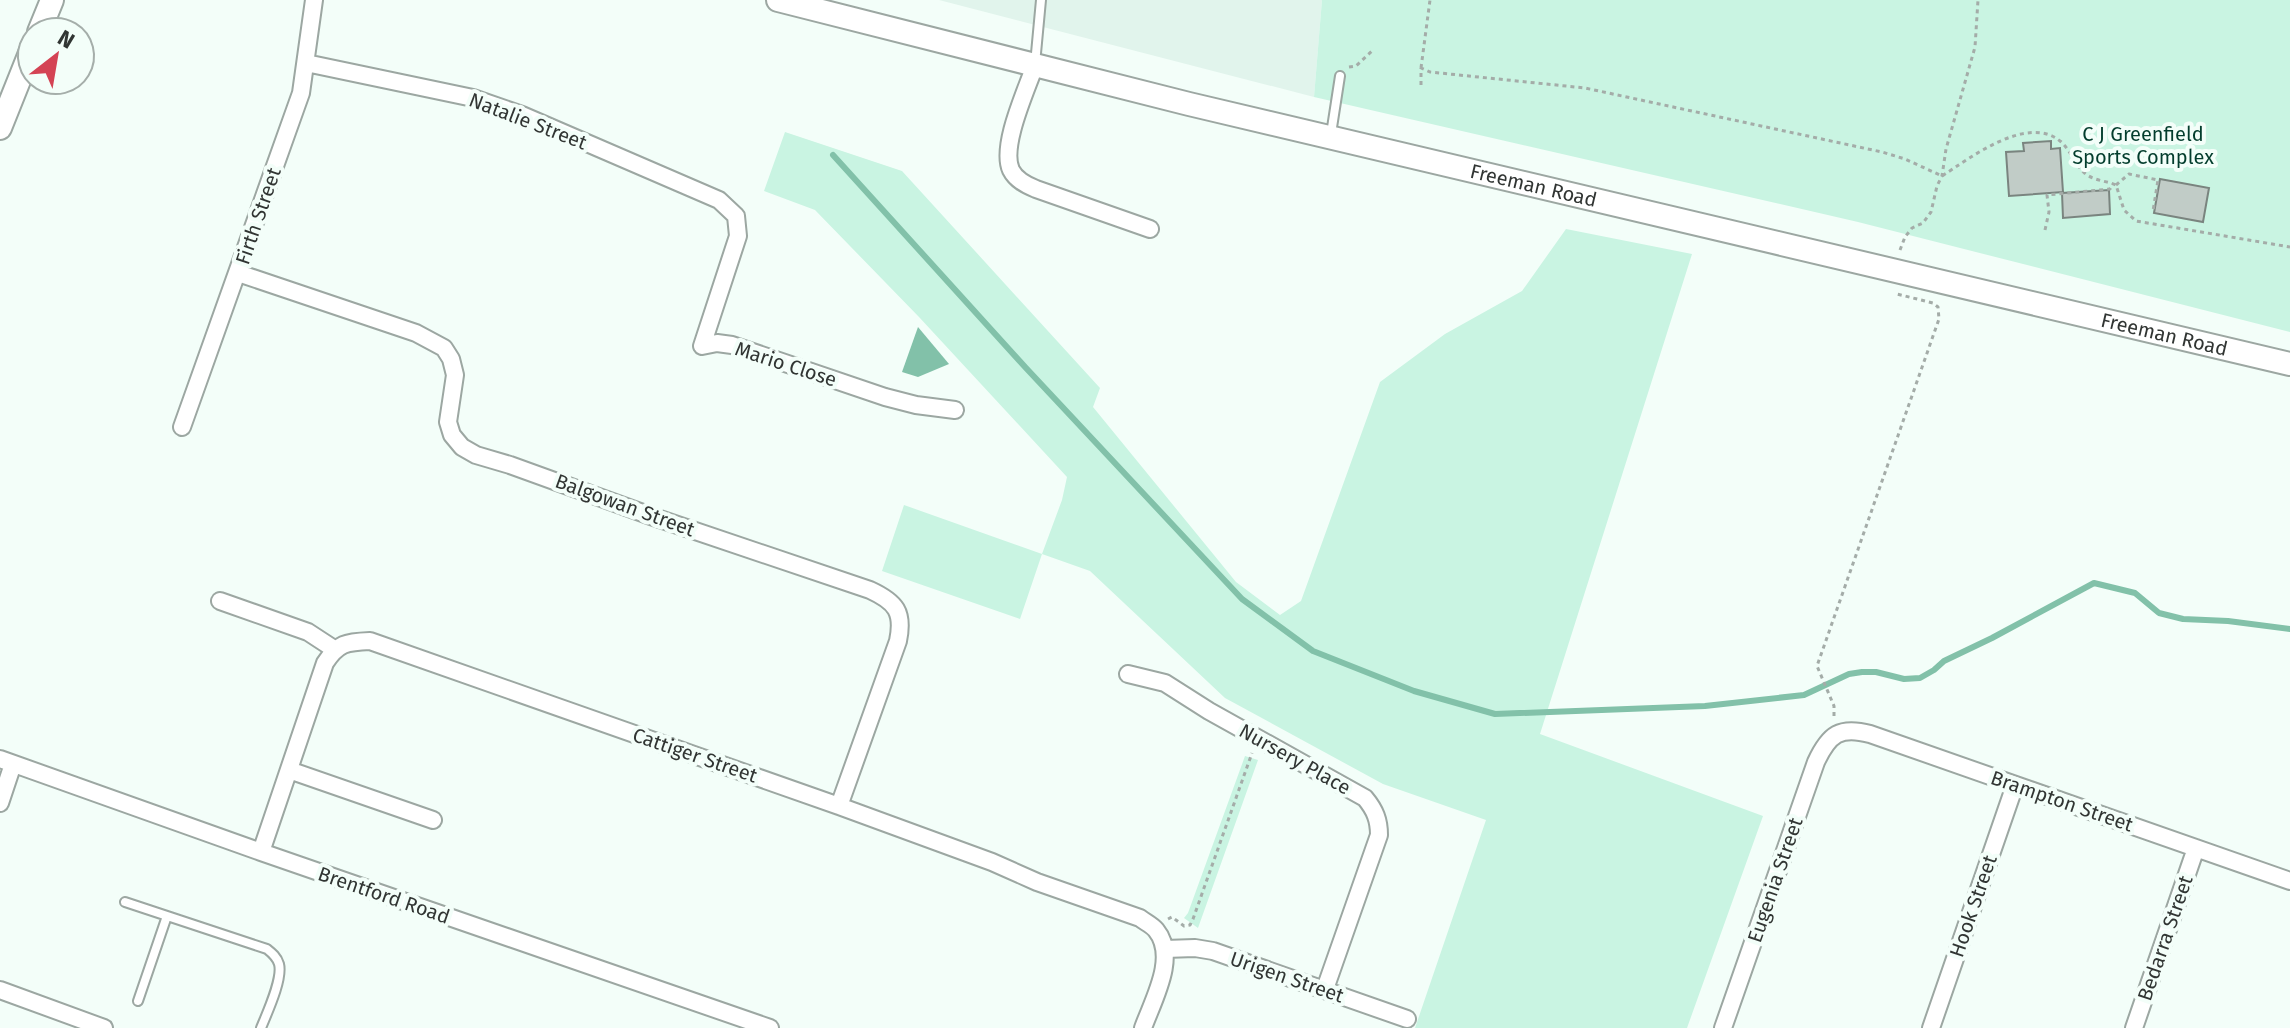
<svg xmlns="http://www.w3.org/2000/svg" width="2290" height="1028" font-family="'Fira Sans',sans-serif">
<style>
.built{fill:#e1f4ec}
.green{fill:#c9f4e2}
.water{fill:#82c1a9}
.lines{fill:none;stroke-linecap:round;stroke-linejoin:round}
.stream{stroke:#82c1a9;stroke-width:6}
.building{fill:#c1ccc7;stroke:#7a847f;stroke-width:2}
.lane-casing{stroke:#9ca7a2;stroke-width:12}
.street-casing{stroke:#9ca7a2;stroke-width:20}
.secondary-casing{stroke:#9ca7a2;stroke-width:26}
.path{stroke:#a4aca8;stroke-width:3;stroke-dasharray:4 4;stroke-linecap:butt}
.lane{stroke:#fff;stroke-width:8}
.street{stroke:#fff;stroke-width:16}
.secondary{stroke:#fff;stroke-width:22}
.labels{text-anchor:middle;dominant-baseline:central;stroke-width:8;stroke-linejoin:round;paint-order:stroke}
.street-label{font-size:20px;fill:#313533;stroke:#f3fef9}
.park-label{font-size:20px;fill:#033d2d;stroke:#f3fef9}
</style>
<rect width="100%" height="100%" fill="#f3fef9"/>
<path class="built" d="M939,0h383l-8,97z"/>
<path class="green" d="M1322,0h968v332l-432,-110 -544,-125z
M785,132l117,39 198,217 -7,19 143,175 44,33 21,-14 79,-219 65,-48 77,-43 44,-62 126,25 -152,480 223,82 -76,212h-272l71,-208 -103,-36 -158,-86 -135,-127 -48,-17 -22,65 -138,-48 22,-66 138,49 20,-54 5,-23 -148,-160 -104,-107 -51,-19z
M1245,756l13,4 -60,168 -14,-10 4,-5z"/>
<path class="water" d="M918,327l31,37 -31,13 -16,-5z"/>
<g class="lines">
<path class="stream" d="M833,155l193,213 216,231 71,52 101,40 81,23 210,-8 99,-11 45,-21 13,-2h14l28,7 16,-1 14,-8 10,-9 48,-23 102,-55 41,10 24,20 24,6 45,2 62,8"/>
</g>
<path class="building" d="M2051,141v8l9,-1 3,44 -54,4 -3,-44 18,-1 -1,-8z
M2160,179l49,9 -6,34 -49,-9z
M2109,190l1,24 -47,4 -1,-25z"/>
<g class="lines">
<g class="lane-casing">
<path id="lane" d="M1035,64l6,-64
M1331,134l9,-58
M125,902l142,47c5,4 10,8 12,15 4,15 -12,49 -18,64
M138,1001l29,-85"/>
</g>
<g class="street-casing">
<path id="street" d="M306,63l167,35 49,17 197,85 17,16 2,20 -36,110 15,-3 15,2 153,52 31,8 39,5
M1035,65c-8,24 -35,81 -24,105 5,10 15,15 25,19l114,40
M238,273l178,60 28,15 7,11 4,16 -7,47 4,13 10,12 14,8 34,10 141,51 219,74c26,12 34,22 28,51l-59,165
M182,427l119,-334 13,-93
M220,601l88,31 26,17
M1128,674l37,9 44,28 156,87c10,12 14,22 14,37l-54,154
M0,759l261,93 509,176
M289,770l144,50
M0,803l13,-39
M261,852l64,-189c13,-20 21,-21 45,-22l469,165 153,56 45,20 103,36c5,4 12,7 16,12 22,27 -3,70 -13,98
M1165,949l30,-1 18,3 194,68
M0,990l104,38
M1723,1028l93,-266c13,-28 24,-36 54,-28l420,147
M1931,1028l84,-243
M2134,1028l62,-180"/>
</g>
<g class="secondary-casing">
<g id="secondary">
<path id="s1" d="M778,0l411,104 1101,260"/>
<path d="M39,32l13,-32"/>
<path d="M0,128l32,-80"/>
</g>
</g>
<path class="path" d="M1349,67l7,-1 16,-15
M1421,68l9,-68
M1421,85v-17l9,4 155,16 297,64 23,7 37,17c28,-18 85,-62 118,-35 11,9 15,25 27,34 9,6 20,6 29,10l8,25 12,11 154,26
M2116,185l13,-11 29,6 -5,31
M2045,230l4,-18 -2,-17 63,-6 3,-5
M1900,250l5,-13 7,-9 11,-5 8,-11 6,-26 5,-10 4,-27 29,-102 3,-47
M1834,716v-10l-17,-40 122,-347 -1,-12 -5,-4 -36,-9
M1168,919l4,-2 12,9 6,-1 3,-6 59,-166"/>
<use href="#lane" class="lane"/>
<use href="#street" class="street"/>
<use href="#secondary" class="secondary"/>
</g>
<g class="labels">
<g class="street-label">
<text transform="translate(528 121) rotate(21)">Natalie Street</text>
<text stroke="none"><textPath href="#s1" startOffset="778">Freeman Road</textPath></text>
<text transform="translate(258 216) rotate(-71)">Firth Street</text>
<text stroke="none"><textPath href="#s1" startOffset="1426">Freeman Road</textPath></text>
<text transform="translate(786 364) rotate(18)">Mario Close</text>
<text transform="translate(625 505) rotate(20)">Balgowan Street</text>
<text transform="translate(695 755) rotate(19)">Cattiger Street</text>
<text transform="translate(1295 759) rotate(29)">Nursery Place</text>
<text transform="translate(2062 801) rotate(19)">Brampton Street</text>
<text transform="translate(1775 880) rotate(-71)">Eugenia Street</text>
<text transform="translate(384 895) rotate(19)">Brentford Road</text>
<text transform="translate(1973 906) rotate(-71)">Hook Street</text>
<text transform="translate(2165 938) rotate(-71)">Bedarra Street</text>
<text transform="translate(1287 977) rotate(19)">Urigen Street</text>
</g>
<g class="park-label">
<text x="2143" y="134">C J Greenfield<tspan x="2143" dy="23">Sports Complex</tspan></text>
</g>
</g>
<g transform="translate(56 56) rotate(31)"><circle r="38" fill="#f3fef9" stroke="#a5aeaa" stroke-width="2"/>
<path d="M0-6L14 30L0 20L-14 30Z" fill="#d44354"/>
<text y="-12" font-size="22" font-weight="bold" text-anchor="middle" fill="#313533">N</text>
</g>
</svg>
